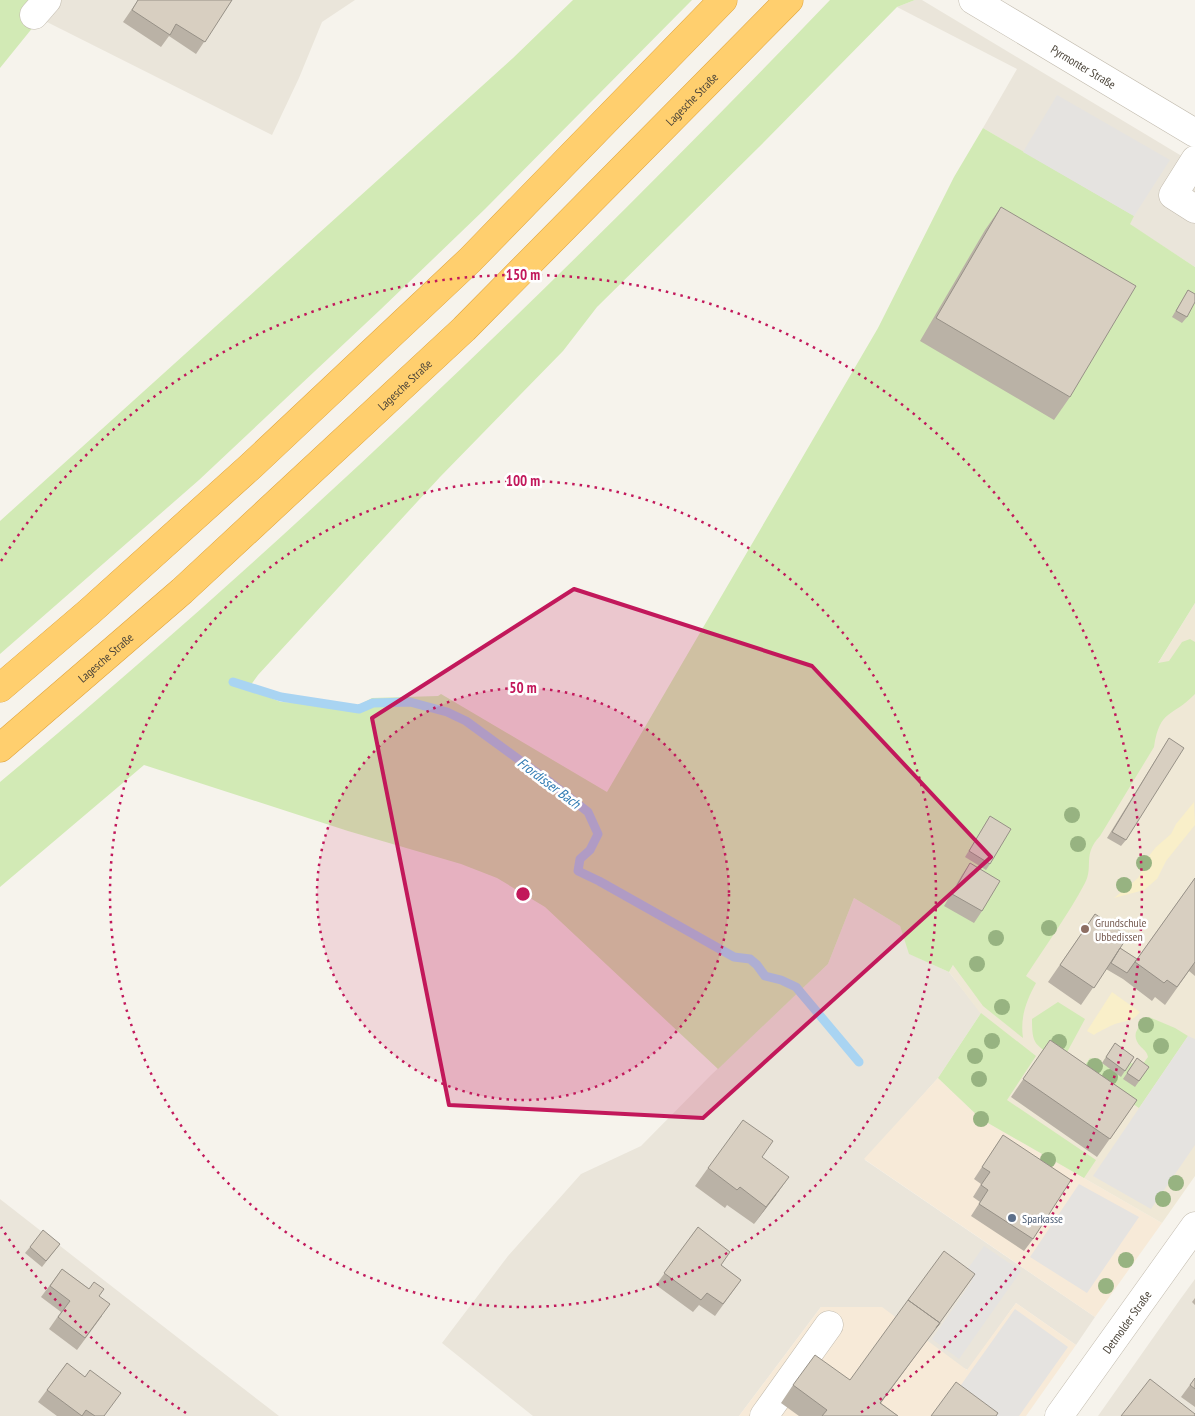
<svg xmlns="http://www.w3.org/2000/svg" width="1195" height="1416" font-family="'PT Sans Narrow',sans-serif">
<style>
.residential{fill:#eae5da}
.commercial{fill:#f7ead8}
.education{fill:#efe8d6}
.green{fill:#d2eab5}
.sand{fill:#f9efc9}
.parking{fill:#e5e3e0}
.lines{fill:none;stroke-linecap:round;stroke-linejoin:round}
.stream{stroke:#a9d4f2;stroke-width:9}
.minor-casing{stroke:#c2bbae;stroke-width:29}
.highway-casing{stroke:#e0a43c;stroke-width:29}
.minor{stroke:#fff;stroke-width:28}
.highway{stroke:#ffcf6e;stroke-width:28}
.tree{fill:#97b381}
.wall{fill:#bab2a6}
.shaded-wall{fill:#979187}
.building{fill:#d8cfc1;stroke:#979187}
.marked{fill:#c2185b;fill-opacity:0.2;stroke:#c2185b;stroke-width:4;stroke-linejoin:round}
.ring{fill:none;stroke:#c2185b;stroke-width:2.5;stroke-dasharray:2.5 5}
.education-dot{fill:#8d6e63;stroke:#fff;stroke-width:2}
.service-dot{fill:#5c6f8a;stroke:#fff;stroke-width:2}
.labels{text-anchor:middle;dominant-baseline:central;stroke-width:5;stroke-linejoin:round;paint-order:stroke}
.street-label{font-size:12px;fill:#4b4439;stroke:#fff}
.education-label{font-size:12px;fill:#785e54;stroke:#fff;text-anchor:start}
.service-label{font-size:12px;fill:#4e5e75;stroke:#fff;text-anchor:start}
.water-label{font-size:14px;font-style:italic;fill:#2e7ab2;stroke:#fff}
.centre{fill:#c2185b;stroke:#fff;stroke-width:2.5}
.ring-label{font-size:15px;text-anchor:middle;font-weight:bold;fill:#c2185b;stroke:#fff;stroke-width:5;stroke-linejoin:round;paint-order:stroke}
</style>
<rect width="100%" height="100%" fill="#f6f3ec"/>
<path class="residential" d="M55,0h300l-33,22 -23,56 -27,57 -233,-117z
M915,0h7l273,164v103l-66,-43 4,-7 -150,-89 34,-59 -120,-62z
M854,898l46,28 10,28 39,18 32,41 -43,65 -73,82 230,157 -19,28 -60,-42 -48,67 -147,-63 -82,109h-206l-91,-73 66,-87 73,-82 60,-28 70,-71 117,-111z
M0,1199l137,107 142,110h-279z
M1195,1279v137h-97l81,-115z"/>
<path class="commercial" d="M938,1078l43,41 181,104 -67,94 -231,-158z
M1016,1303l60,42 -50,71h-287l82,-109h61l85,63z"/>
<path class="education" d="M1195,603v573l-33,47 -181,-104 -43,-41 43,-64 -32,-42 4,-7 64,-72z"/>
<path class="green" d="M0,0h55l-55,68z
M573,0h119l-207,209 -105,101 -181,170 -199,174v-133l513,-463z
M830,0h85l-18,7 -138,140 -162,160 -34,44 -123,126 -182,198 -10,14 33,13 78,3 13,-7 66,-2 3,-2 166,98 271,-464 76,-151 29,-49 151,88 -4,8 65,43v336l-37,60 11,-2 13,-19 8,-3 5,3v52c-23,24 -35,14 -41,53l-54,89c-18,19 -6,30 -15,47 -17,32 -39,62 -59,93l10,7c-10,18 -16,35 -13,55l-40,-32 -30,-41 -4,7 8,11 -8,-11 -40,-18 -9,-28 -46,-28 -26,66 -110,105 -173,-162 -48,-29 -36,-14 -113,-33 -204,-66 -144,122v-105c292,-244 567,-508 830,-782z
M1058,1002l27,17 -20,37 -11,1c-20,-13 -22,-14 -22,-38z
M981,1013l55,43 -29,44 89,60 -12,18 -103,-59 -43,-41z
M1149,1017l26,11 13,8 -49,72 -57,-39 8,-11 12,5 9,-14 19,14 12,2 6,-8c-1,-5 -3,-6 -7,-10 -12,-13 -2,-21 8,-30z"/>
<path class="sand" d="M1194,802l1,23 -29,36 -9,18 -13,11 -30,8 24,-20 5,-9 5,-12 8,-10 15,-13 5,-10z
M1112,992l28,20c-9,11 -13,8 -25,12 -3,1 -19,9 -21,11l-7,-4z"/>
<path class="parking" d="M1057,95l113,65 -36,56 -111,-64z
M1188,1036l7,3v106l-44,64 -58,-33z
M1079,1184l60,33 -52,76 -57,-36z
M984,1246l37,25 -62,88 -27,-20 40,-58 -8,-7z
M1015,1309l53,38 -49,69h-44l-24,-17z"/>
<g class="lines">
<path class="stream" d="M233,682l48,15 78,12 14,-6 37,-1 37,10 19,9 85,62 37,29 10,22 -8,16 -10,9 -2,12 21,10 135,76 16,2 7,6 8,11 16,4 15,7 63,75"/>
<g class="minor-casing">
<g id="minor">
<path id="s1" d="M973,0l222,133"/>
<path d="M34,15l13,-15"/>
<path d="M1195,160l-22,35 22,14"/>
<path d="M764,1416l65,-91"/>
<path id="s2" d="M1059,1416l136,-190"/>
</g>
</g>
<g class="highway-casing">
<g id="highway">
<path d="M0,688l89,-76 162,-146 219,-206 253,-260"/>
<path id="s3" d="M0,748l182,-157 282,-262 325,-329"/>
</g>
</g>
<use href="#minor" class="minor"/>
<use href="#highway" class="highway"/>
</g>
<g class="tree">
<circle cx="1072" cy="815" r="8"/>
<circle cx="1078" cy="844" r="8"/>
<circle cx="1144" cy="863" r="8"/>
<circle cx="1124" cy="885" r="8"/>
<circle cx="1049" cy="928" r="8"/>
<circle cx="996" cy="938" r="8"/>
<circle cx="977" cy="964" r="8"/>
<circle cx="1002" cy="1007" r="8"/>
<circle cx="1146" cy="1025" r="8"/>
<circle cx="992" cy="1041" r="8"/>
<circle cx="1059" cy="1042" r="8"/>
<circle cx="1161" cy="1046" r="8"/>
<circle cx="975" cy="1056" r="8"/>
<circle cx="1095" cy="1066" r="8"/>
<circle cx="1110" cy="1077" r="8"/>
<circle cx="979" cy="1079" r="8"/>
<circle cx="981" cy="1119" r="8"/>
<circle cx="1048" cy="1160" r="8"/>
<circle cx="1176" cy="1183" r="8"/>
<circle cx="1163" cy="1199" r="8"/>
<circle cx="1126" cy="1260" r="8"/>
<circle cx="1106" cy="1286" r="8"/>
</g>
<path class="wall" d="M138,0h94l-36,54 -27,-18 -8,11 -38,-25z
M1001,207l69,190 -16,23 -134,-79 65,-111z
M1188,290l-1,27 -5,6 -10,-6z
M1169,738l-43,102 -5,6 -14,-8z
M990,816v48l-4,6 -21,-13z
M970,863l12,48 -8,12 -30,-17 18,-31z
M1195,878v98l-6,-5 -24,34 -10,-8 -3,4 -29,-22 -17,-10 -25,36 -33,-23 47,-68 25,34 17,11z
M1050,1040l87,60 -40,57 -86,-60z
M1115,1043l19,14 -13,20 -19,-14z
M1137,1058l12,9 -14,20 -12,-8z
M1003,1135l30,104 -9,12 -53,-35 9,-14 -7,-5 8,-13 -7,-5z
M762,1157l14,38 -22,29 -27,-19 -2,3 -30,-22 13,-18z
M698,1227l23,38 20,15 -26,36 -16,-11 -6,7 -37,-27z
M60,1244l-18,23 -17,-14 5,-6z
M62,1269l37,27 3,20 -25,34 -28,-21 12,-17 -20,-15z
M975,1274l-94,129 17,13h-99l-18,-13 12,-18 57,-5z
M1195,1298v7l-3,-3z
M67,1363l38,53h-48l-19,-14z
M1195,1378v29l-14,-10z"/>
<path class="shaded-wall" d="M789,1177l-13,18 -22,29 12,-17z
M975,1274l-48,66 -56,76 9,-13z"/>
<path class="building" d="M138,0h94l-27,42 -29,-18 -6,11 -38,-25z
M1001,207l135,79 -66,111 -134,-79z
M1188,290l7,4v8l-8,15 -11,-6z
M1169,738l15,10 -58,92 -14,-8z
M990,816l21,13 -21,35 -21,-13z
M970,863l30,18 -18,30 -30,-17z
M1195,878v84l-18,25 -10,-7 -3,3 -29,-21z
M1095,914l33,22 -34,52 -34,-23z
M1120,948l17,11 -10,14 -16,-10z
M1050,1040l87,60 -27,39 -87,-60z
M1115,1043l19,14 -9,14 -19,-14z
M1137,1058l12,9 -10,14 -12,-8z
M743,1120l30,21 -11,16 27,20 -23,30 -26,-20 -3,3 -29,-22z
M1003,1135l68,45 -38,59 -54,-35 9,-14 -7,-5 9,-13 -8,-5z
M698,1227l32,25 -9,13 20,15 -18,24 -16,-11 -6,7 -37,-27z
M43,1230l17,14 -14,17 -16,-14z
M944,1251l31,23 -39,54 4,-5 -32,-23z
M62,1269l27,20 5,-7 10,7 -5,7 11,8 -25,34 -27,-21 12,-16 -20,-15z
M908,1300l32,23 -60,80 18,13h-76l5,-6 -34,-25 22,-30 35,25z
M67,1363l18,14 5,-7 31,23 -17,23h-9l-9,-6 -4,6 -35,-26z
M1195,1378v11l-5,-4z
M1150,1379l45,35v2h-74z
M956,1382l42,31 -2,3h-65z"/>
<path class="marked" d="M574,589l238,77 179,191 -288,261 -254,-13 -77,-387z"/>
<circle cx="523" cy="894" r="206" fill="#c2185b" fill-opacity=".12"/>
<g class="ring">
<circle cx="523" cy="894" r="206"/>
<circle cx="523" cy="894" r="413"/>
<path d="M186 1413A619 619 0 0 1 1 1227M1 561A619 619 0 1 1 860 1413"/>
</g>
<circle class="education-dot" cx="1085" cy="929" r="5"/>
<circle class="service-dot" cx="1012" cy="1218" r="5"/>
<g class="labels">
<g class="street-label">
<text stroke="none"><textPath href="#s1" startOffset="129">Pyrmonter Straße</textPath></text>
<text stroke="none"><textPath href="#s3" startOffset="949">Lagesche Straße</textPath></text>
<text stroke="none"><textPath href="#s3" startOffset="544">Lagesche Straße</textPath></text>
<text stroke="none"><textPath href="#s3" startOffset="139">Lagesche Straße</textPath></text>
<text stroke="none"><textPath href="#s2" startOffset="116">Detmolder Straße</textPath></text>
</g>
<g class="education-label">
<text x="1095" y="922">Grundschule<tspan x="1095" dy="14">Ubbedissen</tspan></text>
</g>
<g class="service-label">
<text x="1022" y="1218">Sparkasse</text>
</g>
<g class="water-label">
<text transform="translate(549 783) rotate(37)">Frordisser Bach</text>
</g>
</g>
<circle cx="523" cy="894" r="8" class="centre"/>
<g class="ring-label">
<text x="523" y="280">150 m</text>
<text x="523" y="486">100 m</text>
<text x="523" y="693">50 m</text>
</g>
</svg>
